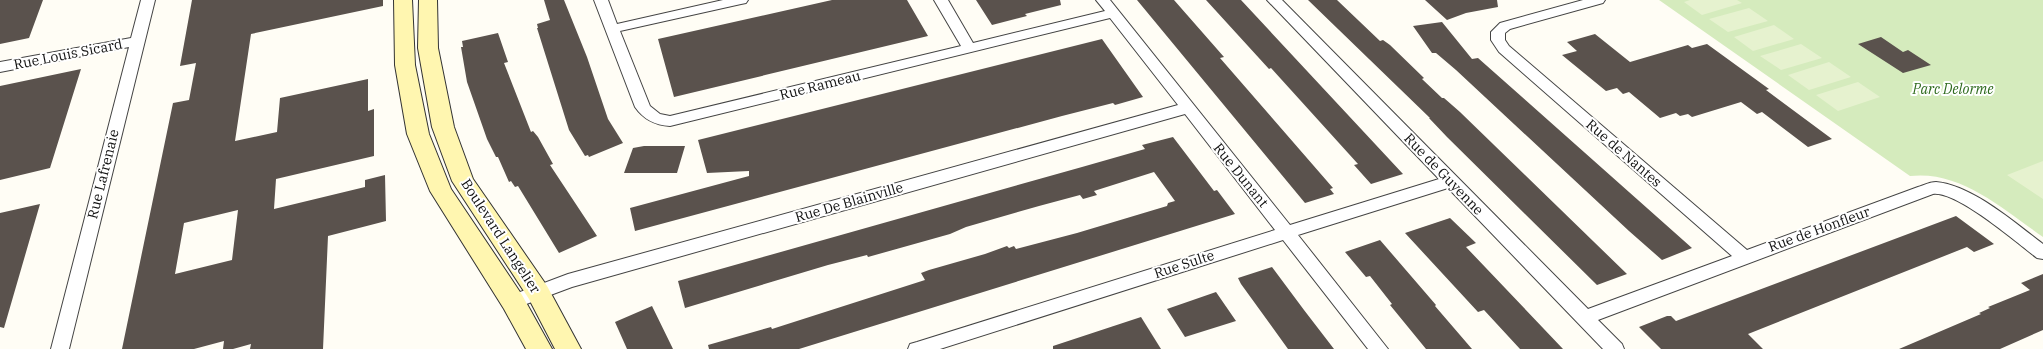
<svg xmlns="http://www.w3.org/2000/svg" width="2043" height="349" font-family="'IBM Plex Serif',serif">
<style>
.green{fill:#d5ebbd}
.pitch{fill:#e6f2cf}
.building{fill:#5a524d;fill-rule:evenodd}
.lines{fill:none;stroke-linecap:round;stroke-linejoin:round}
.street-casing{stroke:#444;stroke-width:2}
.secondary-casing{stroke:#333;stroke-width:2}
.street{fill:#fff;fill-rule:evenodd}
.secondary{fill:#fff6b0;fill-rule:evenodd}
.labels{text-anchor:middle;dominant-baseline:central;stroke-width:4;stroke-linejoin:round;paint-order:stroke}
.street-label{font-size:14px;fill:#111;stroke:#fff}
.park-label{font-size:14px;font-style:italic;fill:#2f6b1f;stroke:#fff}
</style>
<rect width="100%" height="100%" fill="#fffdf5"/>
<path class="green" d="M1659,0h384v237c-39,-27 -82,-67 -133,-61z"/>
<path class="pitch" d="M1690,0h47l5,3 -40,12 -18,-13z
M1749,8l19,13 -40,11 -19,-13z
M1774,25l20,14 -41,12 -19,-14z
M1801,44l21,14 -41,12 -21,-14z
M1829,62l22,15 -42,13 -21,-15z
M1858,82l22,15 -42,14 -22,-16z
M2043,161v38l-36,-24z"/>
<path class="building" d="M0,0h43l-14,38 -29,6z
M192,0h191v6l-132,28 -16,107 42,-9 3,-34 88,-19v32l6,-2v47l-98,23 -2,30 91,-22v-7l20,-5 1,46 -58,15 -5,113h-73l1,-5 -18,5h-10l1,-8 -30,8h-72l51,-246 16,-3 7,-37 -16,3zM238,210l-6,50 -57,14 9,-51z
M544,0h20l23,57 21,62 15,24 -34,14 -1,-2 -3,1 -16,-26 -32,-102h1l-1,-4 13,-4z
M832,0h75l21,36 -254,61 -16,-58z
M976,0h84l1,5 -36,9 2,2 -35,9z
M1137,0h37l50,57 -4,1 113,130 -3,1 4,5 -29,9z
M1206,0h35l162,174 -32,10 -17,-19 4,-1 -87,-96 -2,1z
M1308,0h29l43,41 3,-1 7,5 34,33 -2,1 20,19h2l16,14 167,162 -30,11 -150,-148 -18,-19h1z
M1425,0h72l1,7 -32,6 -19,7z
M1442,22l30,37 6,-1 214,190 -30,12 -33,-29 -173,-161 -20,-17h-4l-19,-27z
M498,33l10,29 -4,1 27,69 2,-1 5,6 15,27 -3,1 47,71 -38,17 -41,-67 -3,1 -4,-6 -2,1 -11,-25h-2l-9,-18 -20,-57 -6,-35h2l-1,-6z
M1595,34l35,28 58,-17 4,3 15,-4 62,45 -3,1 66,49 -24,8 -46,-35 -5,2 -16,-12 -49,15 -4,-3 -8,2 -4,-3 -16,5 -31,-26 -6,2 -6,-6 -11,3 -44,-36 15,-4 -10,-9z
M1881,37l22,15 5,-2 23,15 -28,8 -45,-29z
M1102,39l41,58 -28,8 -2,-2 -51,13 -427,115 -5,-23 119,-32v-5l-42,2 -9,-33z
M81,69l-31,99 -50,12v-94z
M1173,137l41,54 3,-1 18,24 -436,135h-90l-1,-4 63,-18 1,2 153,-49 -4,-7 8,-3 56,-16 22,-8 2,2 5,-2 2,3 61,-16 90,-27 1,-3 7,-2 -21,-29 -60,19 3,4 -14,4 -3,-4 -41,11 -73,21 -16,7 -82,23 -1,-2 -39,10 -143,43 -7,-27 404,-114 63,-18 -3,-4z
M644,146h41l-8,27h-53l9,-25z
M40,204l-36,124 -4,-1v-114z
M1956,216l38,28 -20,8 -7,-5 -219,87 15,15h-102l-22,-22 28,-11h4l5,5z
M1450,218l26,25 -10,4 97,102h-43l-36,-39 -6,2 -73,-79z
M1380,240l56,65 -1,1 37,43h-46l-36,-44 2,-1 -22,-28 -4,1 -21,-25z
M1272,267l32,43 30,39h-46l-47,-65 -3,-6z
M2043,274v56l-43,19h-101l82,-35 -2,-1 11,-5 -2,-1 42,-17 -9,-7z
M1216,292l20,29 -51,16 -18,-28z
M652,306l21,43h-46l-12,-27z
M1141,317l20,32h-108v-3z"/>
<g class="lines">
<g class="street-casing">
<path id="street" d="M141,0h14l-86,349h-18l78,-302 -129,25v-10l131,-24z
M594,0h14l9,24 106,-24h25l-2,3 -5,1 -121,27 30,75 10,8 10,2 291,-70 -27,-46h14l25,43 132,-32 -9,-11h14l180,225 149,-46 -172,-179h15l306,309 144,-53 -233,-204 -8,-12v-8l9,-9 83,-23h22l-2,3 -93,26 -5,4v7l4,6 238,204 171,-63c6,-2 12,-5 18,-5 36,3 79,41 107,62v15l-6,-1c-21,-16 -80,-67 -104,-64l-335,126 24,24 2,5h-21l-155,-161 -150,47 90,114h-20l-85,-109 -343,109h-32l2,-5 7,-2 358,-112 -90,-116 -613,173 -59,22 -6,-2 -3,-5 3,-5 61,-23 610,-169 -68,-87 -440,108c-15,-1 -26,-6 -35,-19z"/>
</g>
<g class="secondary-casing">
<path id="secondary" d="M394,0h18l3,65 14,69 22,55 71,106 30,54h-26l-22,-40 -74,-118 -23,-57 -12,-69z
M419,0h18l1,48 16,79 19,52 74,107 34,63h-26l-26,-50 -77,-118 -20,-54 -14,-79z"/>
</g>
<use href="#street" class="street"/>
<use href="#secondary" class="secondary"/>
</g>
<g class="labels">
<g class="street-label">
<text transform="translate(68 54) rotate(-11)">Rue Louis Sicard</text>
<text transform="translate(820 85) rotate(-14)">Rue Rameau</text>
<text transform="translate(1624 153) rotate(41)">Rue de Nantes</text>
<text transform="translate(103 174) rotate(-76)">Rue Lafrenaie</text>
<text transform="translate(1444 174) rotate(46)">Rue de Guyenne</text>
<text transform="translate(1241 175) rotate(51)">Rue Dunant</text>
<text transform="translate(849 202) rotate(-16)">Rue De Blainville</text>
<text transform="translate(1819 229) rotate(-20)">Rue de Honfleur</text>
<text transform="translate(501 236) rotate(57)">Boulevard Langelier</text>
<text transform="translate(1184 264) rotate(-18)">Rue Sulte</text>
</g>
<g class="park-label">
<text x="1953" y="89">Parc Delorme</text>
</g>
</g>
</svg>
